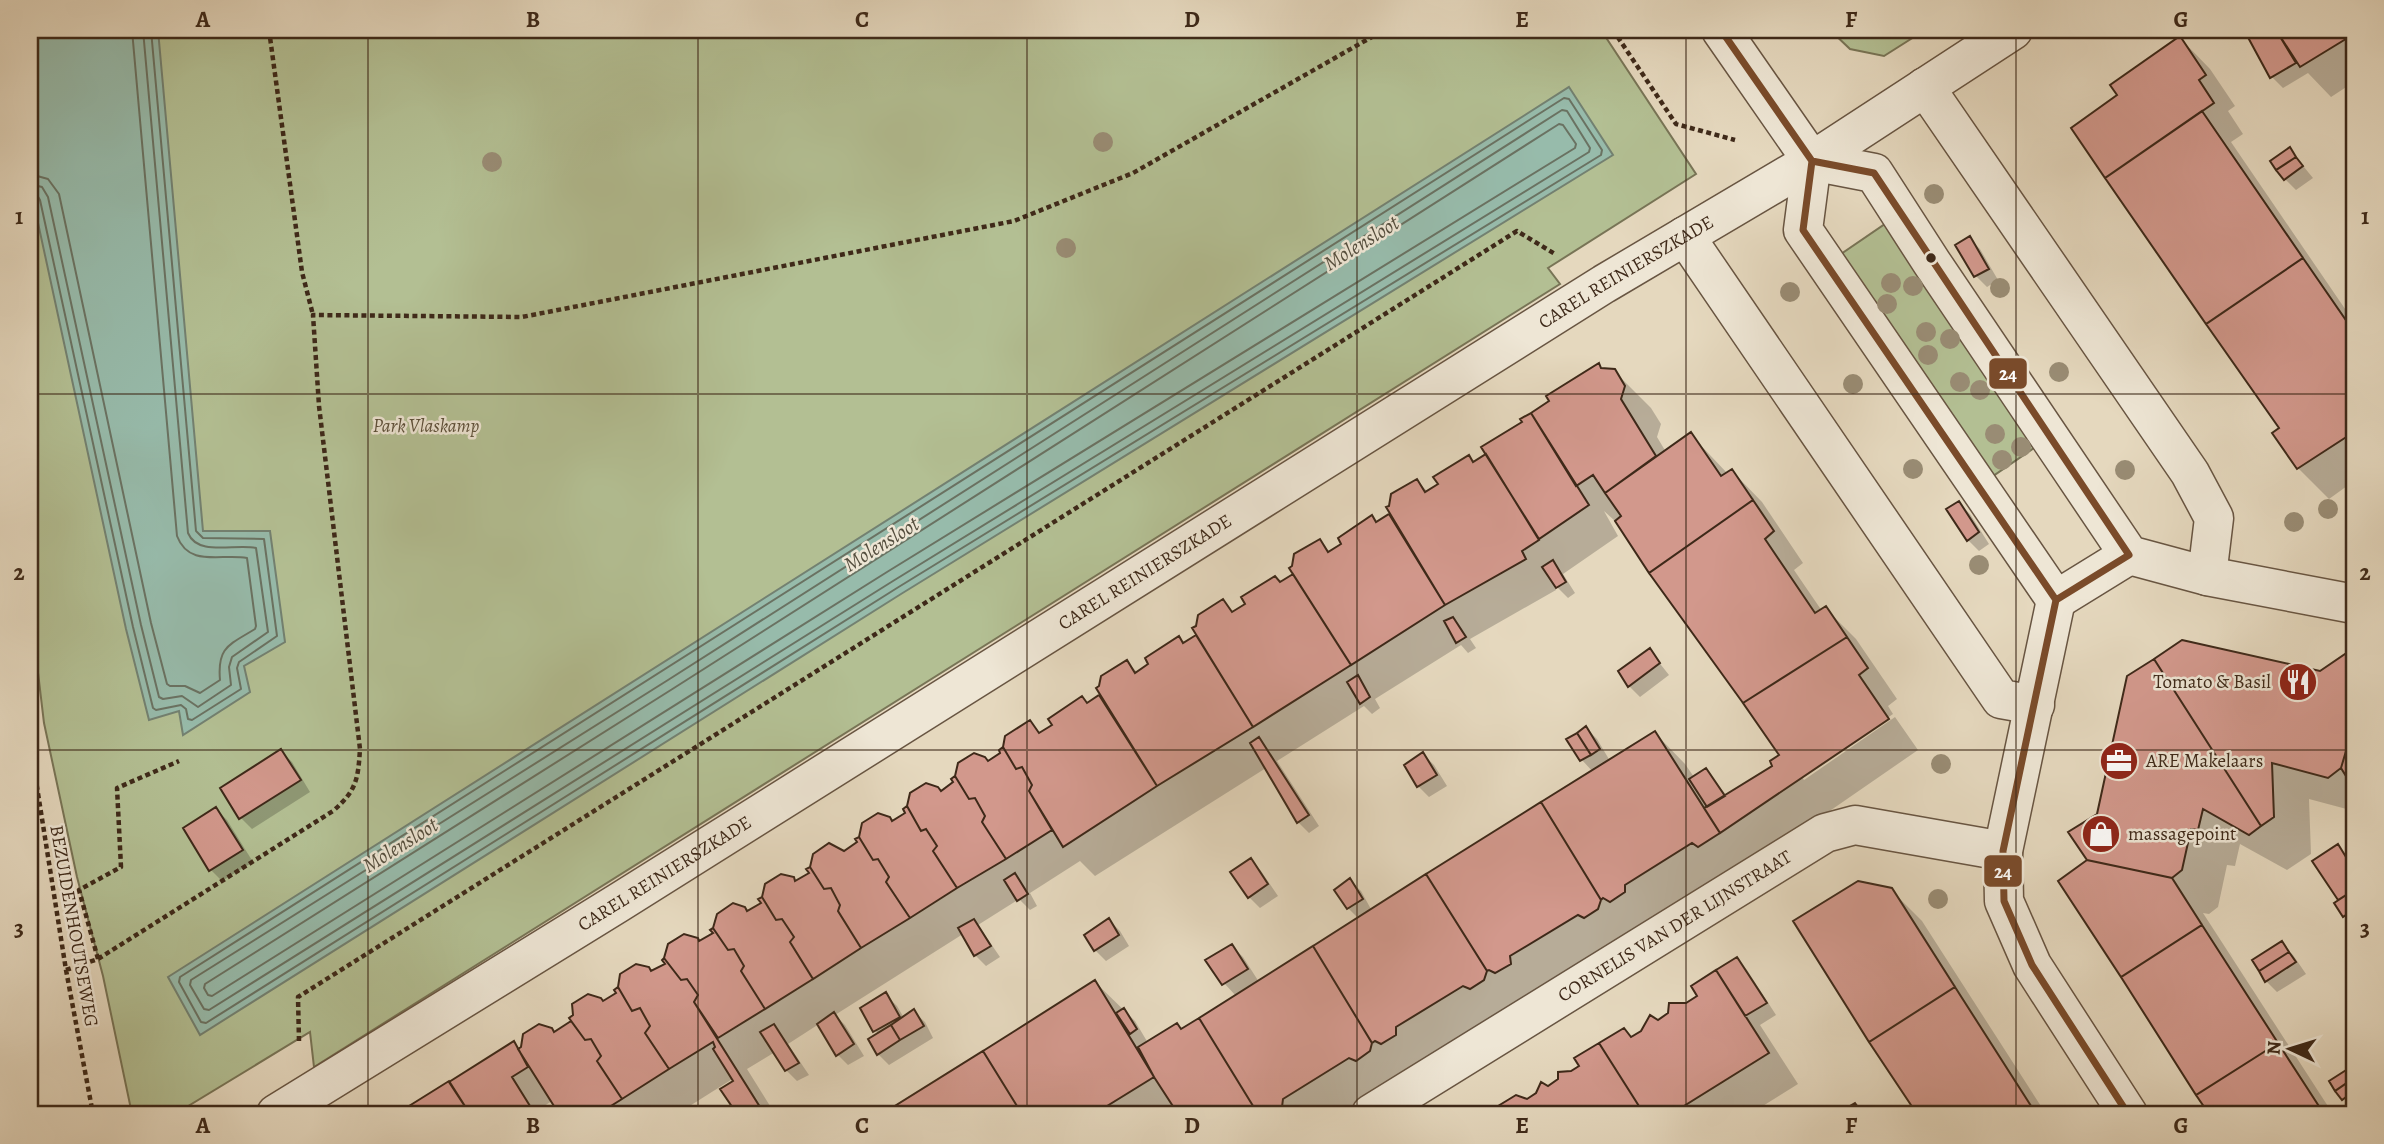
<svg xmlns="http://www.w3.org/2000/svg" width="2384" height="1144" font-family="Alegreya,serif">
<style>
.green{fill:#b3bf93;stroke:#787456;stroke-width:2}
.water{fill:#97bbab;stroke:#738171;stroke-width:2}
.shadow{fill:#0003}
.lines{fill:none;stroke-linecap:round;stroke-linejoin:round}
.shore{stroke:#6a7262;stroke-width:2}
.building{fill:#d2988c;stroke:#3e2919;stroke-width:2}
.street-casing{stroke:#685542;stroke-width:41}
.path{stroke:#3e2919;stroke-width:4.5;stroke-dasharray:5 3.5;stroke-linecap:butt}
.street{stroke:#eee6d5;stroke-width:38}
.bus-1-casing{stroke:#eee6d5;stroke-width:12}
.bus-1{stroke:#7a4b2a;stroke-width:7}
.tree{fill:#998c74}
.grid{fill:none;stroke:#3e2919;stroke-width:2;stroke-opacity:0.55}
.bus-dot{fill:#3e2919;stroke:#eee6d5;stroke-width:2.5}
.labels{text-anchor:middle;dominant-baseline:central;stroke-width:5;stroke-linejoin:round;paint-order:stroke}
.street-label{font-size:19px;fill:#3e2919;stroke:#eee6d5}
.park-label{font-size:19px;font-style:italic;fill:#5b4e38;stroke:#eee6d5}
.poi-label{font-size:19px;fill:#3e2919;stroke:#eee6d5;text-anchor:start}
.water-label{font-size:21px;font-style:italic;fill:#544e3e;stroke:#eee6d5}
.line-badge{stroke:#eee6d5;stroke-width:2.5}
.badge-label{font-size:19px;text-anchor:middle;font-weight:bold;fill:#fff}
.neatline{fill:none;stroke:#3e2919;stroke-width:2.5}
.grid-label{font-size:23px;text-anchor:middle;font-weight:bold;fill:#3e2919}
</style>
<rect width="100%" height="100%" fill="#e5d8be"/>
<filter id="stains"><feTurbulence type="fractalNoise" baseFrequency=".00286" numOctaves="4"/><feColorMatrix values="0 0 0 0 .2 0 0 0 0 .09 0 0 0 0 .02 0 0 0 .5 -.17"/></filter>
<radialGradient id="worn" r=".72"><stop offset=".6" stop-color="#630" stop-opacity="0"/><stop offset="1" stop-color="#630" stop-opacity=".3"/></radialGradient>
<path class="green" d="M30,30h1571l95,144 -148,94 12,16 -1246,783 -4,-35 -135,82h-43l-29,-138 -26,-99 -33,-154 -14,-118z
M1830,30h95l-41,26 -34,-7z
M1885,224l152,222 -44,30 -152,-222z"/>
<path class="water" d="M30,30h128l45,501h67l15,111 -41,24 6,26 -67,43 -4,-24 -30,9 -23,-91 -96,-443z
M1569,87l44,68 -712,439 -701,441 -32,-58z"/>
<path class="shadow" d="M2246,30h108v52l-23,15 -23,-24 -25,15 -11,-11z
M2180,38l30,31 25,37 -7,5 15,23 -12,8 123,180v159l-25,18 -31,-31 -16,-39 -163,-333z
M2290,150l23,28 -17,12 -11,-11z
M1969,238l11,11 18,31 -11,7 -11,-11 -18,-31z
M1598,365l5,5 11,1 37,37 10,16 -4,13 9,15 25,-17 37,39 4,-3 30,31 41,61 -9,7 28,41 3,-3 31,31 41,60 -9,7 5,8 -91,63 2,3 91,-63 23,33 -97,67 -91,59 -7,-3 -69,43v8l-12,7 -8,-3 -5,4 -1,7 -19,6 -69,42v8l-202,119h-158l-2,-3 -5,3h-287l209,-132 40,39 13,22 34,-13 54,-34 -12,-13 8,-37 11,11 16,25 100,-63 -11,-11 2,-28 11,11 11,20 221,-139 -11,-12 -13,-21 17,-11 11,11 13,22 45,-28 30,31 9,13 12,-7 21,26 48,-30 6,-10 -165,-236 -1,1 -11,-10 14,25 -55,38 12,19 -7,5 -16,-16 4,8 -86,49 6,9 -8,5 -7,-8 -86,54 5,9 -8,6 -8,-8 -87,55 42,65 -10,7 -11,-11 -32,-54 -171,108 -15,-15 -50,32 7,13 -7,4 -11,-11 -41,26 22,32 -14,9 -11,-11 -12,-21 -128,81 10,10 19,31 -16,9 -11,-11 -18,-30 -31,20 21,31 -12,6 -11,-11 -11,-18 -28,17 28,45h-36l-16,-25 13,-8 -2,-3 -57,36h-116l-9,-13 -11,7 4,6h-146l114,-70 7,6 35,-17 49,-30 159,-99 30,-25 3,3 207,-128 27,-31 11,11 47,-29 13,-9 26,-34 11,11 41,-34 5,5 14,-9 25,-34 11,12 61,-38 25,-33 10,10 13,-8 29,-26 6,5 13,-8 26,-34 11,11 12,-8 29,-26 5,5 14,-9 37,-32z
M1959,503l11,11 19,30 -10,7 -11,-11z
M1650,651l19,24 -29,22 -11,-11z
M2348,654l6,6v151l-45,-12 2,55 -24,16 -47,-26 -5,22 -8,-1 -9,42 -9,7 -6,-1 130,201h-122l-151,-234 30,-19 230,-189z
M281,751l11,11 18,30 -58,37 -11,-11 -19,-29z
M1423,754l11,11 13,21 -18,11 -11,-11z
M216,809l11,11 26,42 -31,19 -11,-11 -26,-41z
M2338,847l16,19v60l-10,-10 -4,-15 -25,-40z
M1250,860l11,11 17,25 -18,12 -11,-11z
M1891,890l31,31 124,193h-127l-124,-192z
M1109,920l11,11 9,15 -23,15 -11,-11z
M2282,944l11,11 13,19 -29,18 -11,-11z
M1736,959l11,11 29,45 -16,10 38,59 -48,30h-262l28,-17 11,4 44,-28 53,-43 8,8 67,-42z
M886,995l11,11 7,12 10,-6 11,10 8,16 -44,27 -11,-11v-20l-16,-25z
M2354,1067v42l-22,-27z"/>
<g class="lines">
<path class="shore" d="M1564,98l5,1 33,51 -1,5 -704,433 -691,435 -5,-1 -22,-40 1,-5z
M1562,110l5,1 23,37 -1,4 -696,429 -684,429 -5,-1 -14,-24 1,-5 477,-300z
M1559,124l4,1 13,19 -1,4 -688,424 -675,424 -4,-1 -4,-7 1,-4 469,-296z
M30,174l18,5 11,15 92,429 16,61 3,2h15l15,7 20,-13c-3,-33 9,-35 35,-51l1,-3 -9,-68c-25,-5 -58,10 -70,-22l-45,-506
M30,184l12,3 6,10 93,428 18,72 4,2 19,-3 16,11 33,-22 -2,-18 3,-10 36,-25 -12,-84c-20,-5 -58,9 -68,-15l-45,-503
M30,193l7,2 3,5 93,427 20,81 3,2 25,-5 5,4 2,10 4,1 49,-31 -4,-21 2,-6 38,-26 -13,-97 -61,-1 -7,-7 -45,-501"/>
</g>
<path class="building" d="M2244,30h32l20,33 -26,15z
M2276,30h78v4l-54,33z
M2180,36l26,39 -7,5 15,23 -109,75 -34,-50 46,-33 -7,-10z
M2202,111l101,147 -97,66 -101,-146z
M2290,147l6,10 -20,13 -6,-9z
M2296,157l7,9 -19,14 -8,-10z
M1970,236l19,33 -15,8 -19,-32z
M2303,258l47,68 4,-3v109l-57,37 -25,-36 7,-5 -73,-104z
M1599,363l2,5 14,1 10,17 -4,13 35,57 -51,37 -12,-18 -17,11 -45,-73 18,-12 -3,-5z
M1531,413l58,92 -50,34 -58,-92 41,-25 -2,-3z
M1691,432l30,44 11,-7 21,31 -104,73 -34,-52 6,-5 -16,-23z
M1486,454l53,86 -17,11 4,8 -81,46 -59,-98 3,-1 2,-12 26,-15 8,13 13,-8 -5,-7 36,-22 4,7z
M1753,500l21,31 -9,8 50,74 11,-7 21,31 -104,66 -94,-130z
M1959,501l20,31 -12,9 -21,-32z
M1389,514l56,91 -94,60 -62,-97 3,-2 2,-12 26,-15 8,13 13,-8 -3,-6 34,-23 4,7z
M1553,560l13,22 -10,6 -14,-21z
M1293,574l58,91 -98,62 -61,-99 4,-2 2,-11 25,-16 9,13 13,-8 -4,-7 34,-21 5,6z
M1453,617l13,20 -10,6 -12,-22z
M1196,635l57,92 -96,59 -61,-98 3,-2 2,-10 26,-16 8,13 13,-9 -3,-6 34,-22 4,7z
M1847,637l21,31 -9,7 30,44 -169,114 -16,-25 68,-42 -2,-5 9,-6 -36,-52z
M2182,640l138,31 28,-19 6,10v62l-13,44 -13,10 -56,-15 2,54 -13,9 -107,-167z
M1650,648l10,15 -32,24 -10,-16z
M2154,659l107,167 -12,9 -46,-26 -5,21 -7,-1 -9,41 -10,8 -85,-18 -19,-28 29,-18 30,-138z
M1358,675l12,22 -10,7 -13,-22z
M1099,695l58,91 -94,61 -34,-56 3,-6 -10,-18 -6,2 -13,-22 2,-11 25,-16 9,13 13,-8 -4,-6 34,-23 5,7z
M2354,724v65l-13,-21z
M1586,726l14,23 -9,6 -14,-22z
M1655,731l65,102 -22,14 -6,-4 -67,42v7l-15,10 -7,-4 -2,2 -60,-98z
M1577,733l14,22 -11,6 -14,-22z
M1259,737l50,78 -12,8 -47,-80z
M1003,747l13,22 6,-2 10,18 -3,6 23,39 -46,29 -24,-37 3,-6 -10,-18 -6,1 -14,-23 3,-13 16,-10 11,4 3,4 12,-8 -1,-3z
M281,749l20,31 -62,39 -19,-31z
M1423,752l14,23 -20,12 -13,-22z
M1706,768l19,28 -18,11 -18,-28z
M955,776l14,23 6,-1 10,18 -3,6 24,37 -49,29 -24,-37 4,-5 -11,-17 -5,2 -14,-25 3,-13 16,-10 12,4 3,4 12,-9 -2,-3z
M1541,802l60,98 -3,9 -14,9 -6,-3 -68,41 1,8 -16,9 -6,-3 -2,1 -61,-97z
M907,806l14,25 5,-2 11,17 -4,5 24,37 -47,30 -24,-36 3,-5 -11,-18 -5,1 -14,-23 3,-14 16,-10 12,4 2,4 13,-8 -2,-4z
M216,807l27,43 -34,21 -26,-43z
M859,837l14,23 5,-1 11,18 -3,5 24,36 -49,30 -23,-37 2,-6 -9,-17 -7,1 -14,-22 3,-13 16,-11 15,8 13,-9 -2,-3z
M2338,844l16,26v20l-16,10 -26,-39z
M1251,858l17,26 -20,14 -18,-26z
M2087,860l85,18 30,47 -81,52 -63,-96z
M810,867l14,22 7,-1 9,17 -2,6 23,37 -48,31 -23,-37 4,-5 -12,-18 -6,1 -14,-23 3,-13 16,-10 13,3 1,4 14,-8 -3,-4z
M1015,873l13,21 -11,7 -13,-21z
M1426,874l61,97 -3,9 -14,9 -7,-3 -67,41v8l-15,9 -6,-3 -3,2 -59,-97z
M1350,878l13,21 -16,10 -13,-19z
M1858,881l34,7 63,99 -86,55 -76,-121z
M2354,890v19l-11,8 -9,-14z
M762,897l14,23 6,-1 12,18 -4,5 23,37 -48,30 -24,-38 3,-5 -10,-17 -6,1 -15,-22 4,-14 16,-11 12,4 2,4 14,-8 -3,-4z
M1109,918l10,17 -25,16 -10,-16z
M974,919l17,27 -17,10 -16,-28z
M2202,925l76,118 -82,52 -75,-118z
M713,928l15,22 6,-1 10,17 -3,5 24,38 -47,29 -24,-36 4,-7 -11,-16 -6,1 -17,-22 4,-14 16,-10 14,4 1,3 14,-8 -3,-3z
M2282,941l7,11 -30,19 -7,-11z
M1232,944l16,25 -26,16 -17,-25z
M1313,946l59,97 -2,8 -14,10 -7,-3 -66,41 -1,8 -13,7h-11l-59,-96z
M2289,952l7,10 -31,20 -6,-11z
M1737,957l30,46 -22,13 -29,-46z
M664,958l17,22 6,-1 11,16 -4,7 66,105 -12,7h-11l-17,-25 13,-8 -20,-32 2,-2 -2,-5 -44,27 -24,-36 5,-7 -10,-18 -8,3 -14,-24 2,-13 16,-10 13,3 2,4 14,-7 -3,-4z
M1716,970l53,83 -98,61h-27l-45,-71 25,-15 7,9 10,-6 9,-16 8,5 10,-7 1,-10h17l11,-7 -6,-10z
M1095,980l59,97 -60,37h-72l-39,-63z
M618,987l14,24 8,-3 10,18 -5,7 24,36 -47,30 -25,-38 4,-5 -10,-17 -6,1 -16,-22 4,-3 -1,-11 16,-10 13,4 2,3 13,-8 -2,-3z
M1955,987l78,122 -8,5h-108l-48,-72z
M886,992l14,25 -27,15 -13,-24z
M1124,1008l13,21 -7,5 -14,-21z
M914,1009l10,17 -24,14 -9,-15z
M834,1012l20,32 -18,12 -19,-32z
M1199,1018l59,96h-80l-24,-37 -16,-30 39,-24 4,6z
M571,1021l14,19 6,-1 10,17 -4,5 25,38 -24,15h-39l-41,-65 3,-2 2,-13 16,-10 13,4 2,4z
M774,1024l25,39 -14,8 -25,-39z
M891,1025l9,15 -23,15 -9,-16z
M514,1041l14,26 -16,10 23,37h-65l-21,-32z
M1599,1043l45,71h-159l31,-19 11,4 9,-6 5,-11 7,4 10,-7v-7l13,-1 8,-5 -5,-8z
M2278,1043l46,71h-115l-13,-19z
M983,1051l39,63h-140z
M2354,1065v13l-19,13 -6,-10z
M2354,1078v13l-12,9 -7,-9z
M449,1081l21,33h-67l-2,-3z
M1855,1103l8,11h-27z"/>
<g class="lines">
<g class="street-casing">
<g id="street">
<path d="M1721,30l91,131"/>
<path d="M1925,87l265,386 24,45 -7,58"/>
<path d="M1812,161l62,12 58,90 197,292 78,21 147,28"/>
<path d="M1812,161l-9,69 253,370"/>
<path d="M1685,236l316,463 34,6"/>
<path d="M2056,600l-53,251 1,50 28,64 96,149"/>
<path d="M2056,600l73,-45"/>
<path id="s1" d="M276,1114l342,-211 986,-619 208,-123 201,-131"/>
<path id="s2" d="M1371,1114l454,-281 30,-8 148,26"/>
</g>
</g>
<path class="path" d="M269,30l33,242 11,43
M1613,30l63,94 59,16
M30,743l36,227 27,144
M98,959l-19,-69 42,-23 -4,-79 62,-27
M66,970l32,-11 235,-148c24,-21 25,-32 27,-62l-41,-343 -6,-91 209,2 492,-96 119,-48 251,-143
M299,1041l-1,-44 1219,-766 38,23"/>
<use href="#street" class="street"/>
<g class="bus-1-casing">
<path id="bus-1" d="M1721,30l91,131
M1812,161l62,12 255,382 -73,45
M1812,161l-9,69 253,370
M2056,600l-53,251 1,50 28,64 96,149"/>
</g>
<use href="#bus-1" class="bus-1"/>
</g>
<g class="tree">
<circle cx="1103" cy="142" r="10"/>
<circle cx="492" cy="162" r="10"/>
<circle cx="1934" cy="194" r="10"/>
<circle cx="1066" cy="248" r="10"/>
<circle cx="1891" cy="283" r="10"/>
<circle cx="1913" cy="286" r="10"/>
<circle cx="2000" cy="288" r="10"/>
<circle cx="1790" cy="292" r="10"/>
<circle cx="1887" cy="304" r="10"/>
<circle cx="1926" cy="332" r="10"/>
<circle cx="1950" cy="339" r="10"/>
<circle cx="1928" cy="355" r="10"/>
<circle cx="2059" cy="372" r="10"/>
<circle cx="1960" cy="382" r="10"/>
<circle cx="1853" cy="384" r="10"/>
<circle cx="1980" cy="390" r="10"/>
<circle cx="1995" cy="434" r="10"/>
<circle cx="2021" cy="447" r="10"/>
<circle cx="2002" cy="460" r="10"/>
<circle cx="1913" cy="469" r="10"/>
<circle cx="2125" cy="470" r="10"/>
<circle cx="2328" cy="509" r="10"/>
<circle cx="2294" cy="522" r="10"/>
<circle cx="1979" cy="565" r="10"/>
<circle cx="1941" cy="764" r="10"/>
<circle cx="1938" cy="899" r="10"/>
</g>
<path class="grid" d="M368,30v1084M698,30v1084M1027,30v1084M1357,30v1084M1686,30v1084M2016,30v1084M30,394h2324M30,750h2324"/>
<defs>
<g id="restaurant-disc" transform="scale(2.0125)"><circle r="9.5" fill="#8f2418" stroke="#eee6d5"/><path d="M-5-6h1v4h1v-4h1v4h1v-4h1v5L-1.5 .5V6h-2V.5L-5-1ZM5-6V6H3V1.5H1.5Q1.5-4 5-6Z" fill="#fff"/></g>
<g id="office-disc" transform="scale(2.0125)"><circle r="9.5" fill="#8f2418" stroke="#eee6d5"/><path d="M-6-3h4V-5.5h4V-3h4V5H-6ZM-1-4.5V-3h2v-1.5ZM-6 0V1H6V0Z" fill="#fff"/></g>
<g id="shop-disc" transform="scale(2.0125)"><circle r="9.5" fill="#8f2418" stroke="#eee6d5"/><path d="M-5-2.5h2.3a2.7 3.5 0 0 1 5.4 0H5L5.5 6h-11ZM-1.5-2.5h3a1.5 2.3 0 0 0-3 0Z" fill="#fff"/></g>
</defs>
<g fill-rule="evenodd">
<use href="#restaurant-disc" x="2298" y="682"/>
<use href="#office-disc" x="2119" y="761"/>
<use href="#shop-disc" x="2101" y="834"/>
</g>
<circle class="bus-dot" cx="1931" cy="258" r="6"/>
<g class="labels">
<g class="street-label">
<text stroke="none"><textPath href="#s1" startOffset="1591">CAREL REINIERSZKADE</textPath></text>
<text stroke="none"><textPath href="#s1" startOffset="1024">CAREL REINIERSZKADE</textPath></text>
<text stroke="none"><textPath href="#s1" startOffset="457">CAREL REINIERSZKADE</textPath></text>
<text transform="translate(74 926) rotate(80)">BEZUIDENHOUTSEWEG</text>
<text stroke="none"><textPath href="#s2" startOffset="357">CORNELIS VAN DER LIJNSTRAAT</textPath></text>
</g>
<g class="park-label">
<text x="426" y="426">Park Vlaskamp</text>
</g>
<g class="poi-label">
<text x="2271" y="682" text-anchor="end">Tomato &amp; Basil</text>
<text x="2146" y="761">ARE Makelaars</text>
<text x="2128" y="834">massagepoint</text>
</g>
<g class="water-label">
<text transform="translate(1361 243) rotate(-32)">Molensloot</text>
<text transform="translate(881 544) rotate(-32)">Molensloot</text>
<text transform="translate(400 845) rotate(-32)">Molensloot</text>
</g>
</g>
<g class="line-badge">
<rect x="1988" y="357" width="40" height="33" rx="7" fill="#7a4b2a"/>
<rect x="1983" y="854" width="40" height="34" rx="7" fill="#7a4b2a"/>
</g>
<g class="badge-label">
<text x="2008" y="380">24</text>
<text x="2003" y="878">24</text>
</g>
<rect width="2384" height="1144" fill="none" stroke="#e5d8be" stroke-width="77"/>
<g transform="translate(2290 1049) rotate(274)" stroke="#eee6d5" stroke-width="5" paint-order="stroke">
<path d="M0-5L12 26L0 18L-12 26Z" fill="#3e2919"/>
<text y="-10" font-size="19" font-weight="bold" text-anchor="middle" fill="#3e2919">N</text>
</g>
<rect x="38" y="38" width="2308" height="1068" class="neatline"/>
<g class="grid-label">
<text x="203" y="27">A</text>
<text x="533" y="27">B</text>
<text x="862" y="27">C</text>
<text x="1192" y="27">D</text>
<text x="1522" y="27">E</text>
<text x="1851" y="27">F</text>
<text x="2181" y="27">G</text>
<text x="19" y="224">1</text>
<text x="2365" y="224">1</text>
<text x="19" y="580">2</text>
<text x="2365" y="580">2</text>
<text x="19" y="936">3</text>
<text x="2365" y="936">3</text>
<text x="203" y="1133">A</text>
<text x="533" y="1133">B</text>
<text x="862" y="1133">C</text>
<text x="1192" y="1133">D</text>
<text x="1522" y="1133">E</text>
<text x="1851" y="1133">F</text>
<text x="2181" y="1133">G</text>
</g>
<rect width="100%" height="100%" filter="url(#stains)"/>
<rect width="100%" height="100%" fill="url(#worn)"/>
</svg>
